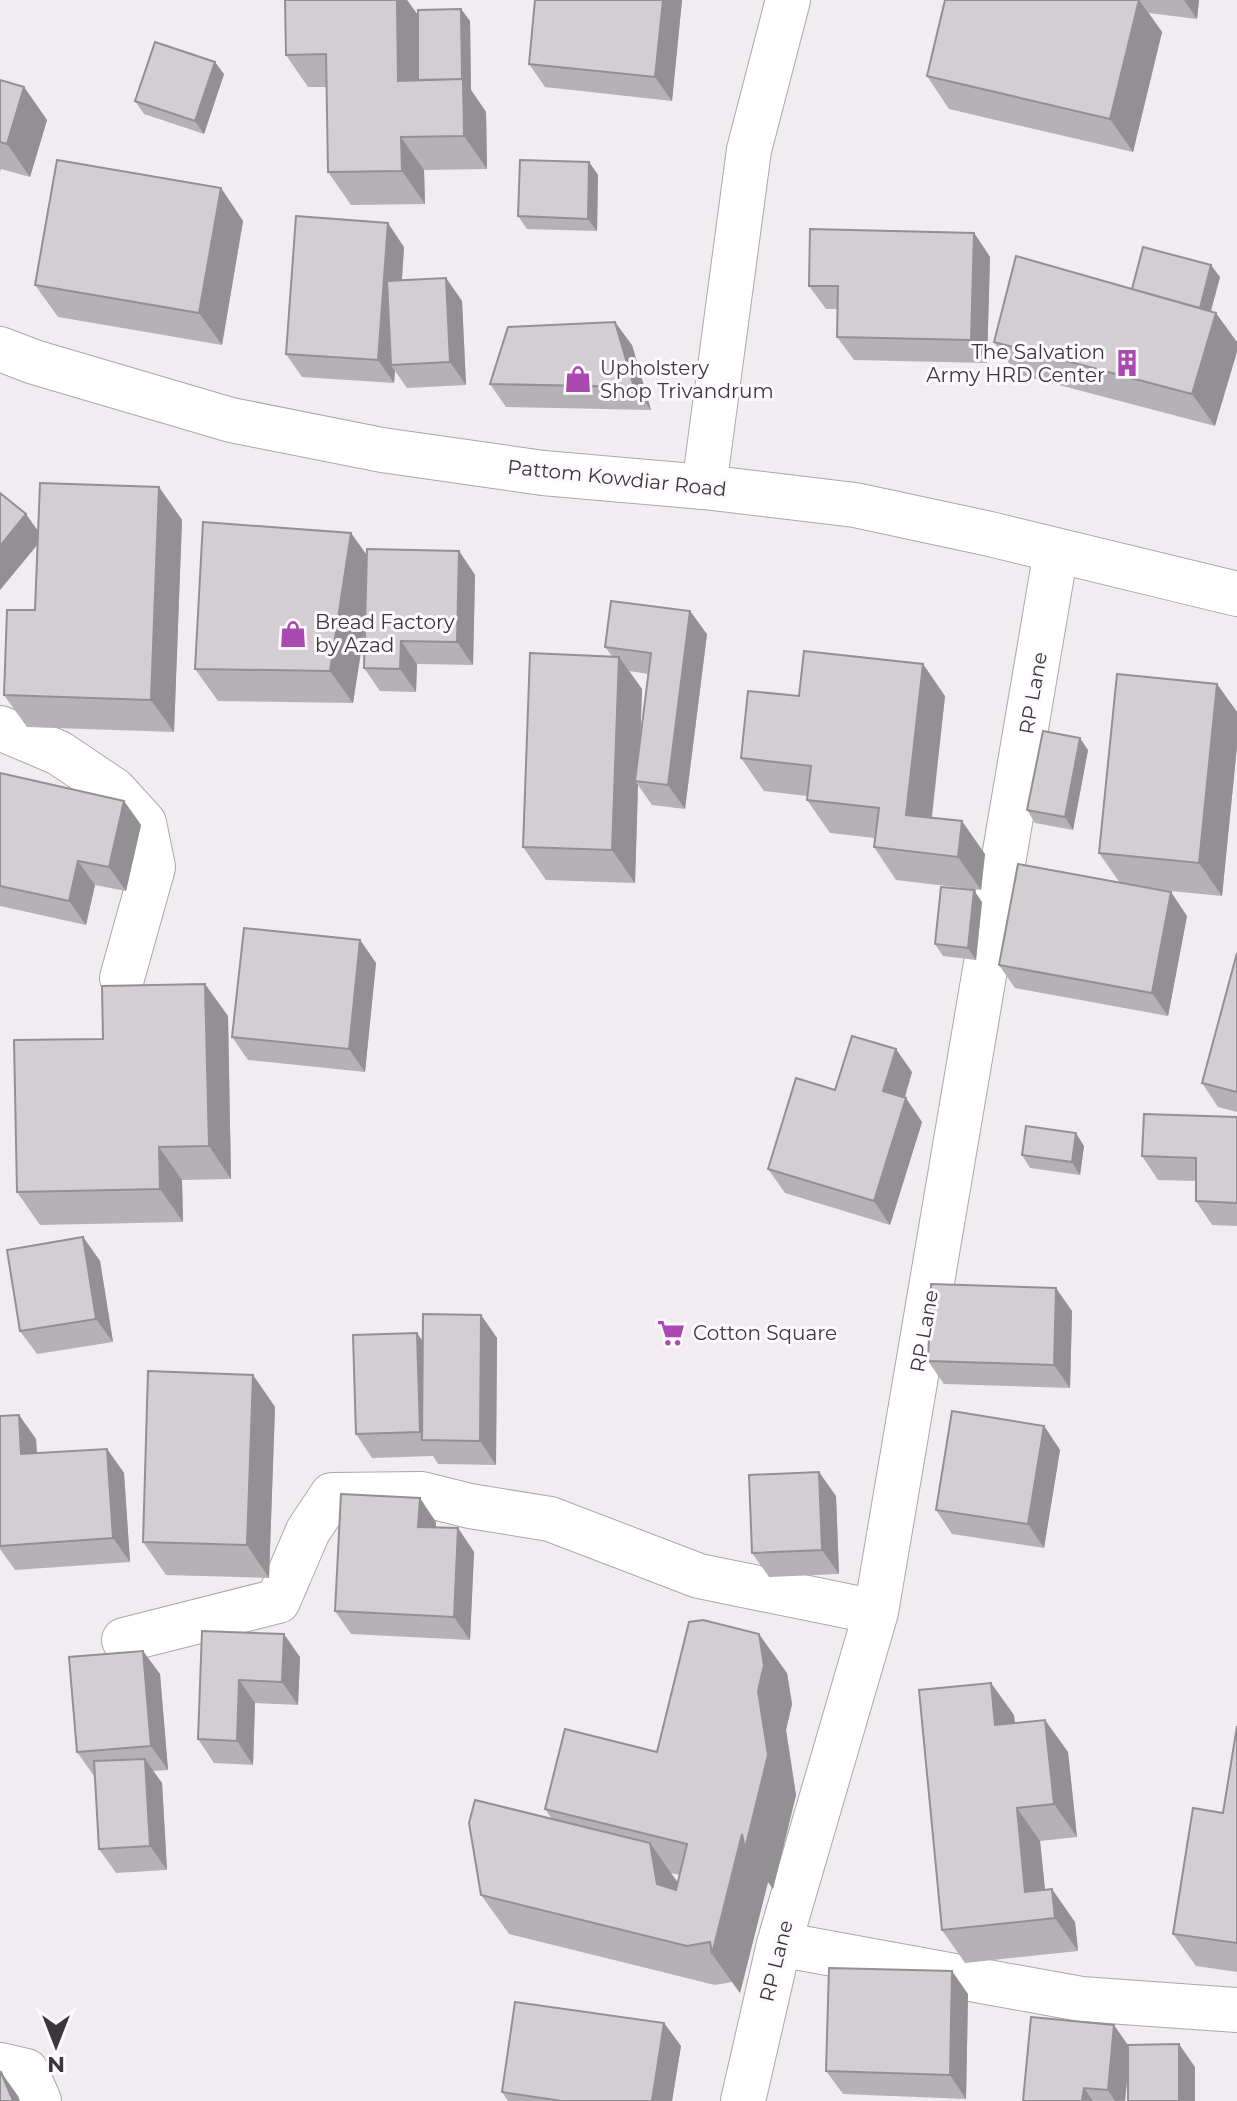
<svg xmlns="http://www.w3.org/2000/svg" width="1237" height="2101" font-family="Montserrat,sans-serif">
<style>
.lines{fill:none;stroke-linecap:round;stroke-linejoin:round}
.minor-casing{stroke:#aba7ab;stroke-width:46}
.secondary-casing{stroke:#aba7ab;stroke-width:46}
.minor{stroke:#fff;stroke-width:44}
.secondary{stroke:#fff;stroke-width:44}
.wall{fill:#b5b1b5;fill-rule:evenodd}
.shaded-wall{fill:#939093}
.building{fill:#d2ced2;stroke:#939093;stroke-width:2}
.labels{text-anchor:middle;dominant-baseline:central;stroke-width:6;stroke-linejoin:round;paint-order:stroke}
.poi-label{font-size:20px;fill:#3a383a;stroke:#fef9fe;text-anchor:start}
.street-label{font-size:20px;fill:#3a383a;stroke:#fef9fe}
</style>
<rect width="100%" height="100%" fill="#f0ecf0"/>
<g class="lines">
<g class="minor-casing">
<path id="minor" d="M704,487l45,-337 39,-150
M0,728l59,25 55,37 30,33 9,44 -31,111
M124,1640l154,-39 30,-70 24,-36 90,-1 48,12 80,13 149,57 177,36
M779,1944l302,55 156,11
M0,2065l26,6 13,30
M743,2101l36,-157 97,-332 180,-1061"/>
</g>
<g class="secondary-casing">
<path id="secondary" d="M0,349l34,13 197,58 151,30 161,23 161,14 151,18 135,29 247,60"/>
</g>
<use href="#minor" class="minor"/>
<use href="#secondary" class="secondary"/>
</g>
<path class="wall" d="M285,0h122l11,15 43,-6 9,12 1,69 15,22 1,57 -63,1 1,34 -74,1 -23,-33 -1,-85h-19l-22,-32z
M682,0l-10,101 -127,-14 -16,-23z
M945,0h254l-2,19 -48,-6 13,19 -29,120 -184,-43 -22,-33z
M224,74l-20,60 -60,-20 -9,-13z
M0,80l24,7 23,33 -17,57 -29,-8 -1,3z
M589,162l9,13 -1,56 -70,-2 -9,-13z
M221,188l22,33 -21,124 -164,-28 -23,-32z
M974,233l16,24 -3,106 -133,-3 -17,-23 1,-28h-12l-17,-23z
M404,247l-2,33 44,-2 16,23 4,84 -59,3 -12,-17 -1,12 -92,-6 -16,-23z
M1220,277l-9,34 4,115 -198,-52 -23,-32 138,-53z
M632,345l19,65 -145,-3 -16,-23z
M159,487l23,33 -8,212 -147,-5 -23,-32 31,-85 2,-66 -37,46v-97l38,38z
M351,533l16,22 92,-4 16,24 -2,90 -56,-1 -1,28 -36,-1 -16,-23 1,-40 -12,75 -135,-2 -23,-32z
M707,634l-22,175 -33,-4 -14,-20 -3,98 -89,-3 -23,-33 89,-191 -7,-9zM629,671l20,3 -9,71 2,-56z
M1217,684l20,28v34l-15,150 -72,-7 37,27 -19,100 -153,-28 -16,-23 121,-82 -21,-30z
M799,696h146l-13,122 53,36 -4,36 -85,-10 -22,-33 1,-9 -45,-5 -23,-33v-4l-43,-5 -23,-33z
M1088,750l-15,80 -38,-7 -8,-13z
M0,773l124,28 17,24 -15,66 -31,-6 -9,40 -86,-19z
M982,902l-6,58 -33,-4 -8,-12z
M360,940l16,23 -11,109 -117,-12 -16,-23z
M1237,953v159l-19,-5 -16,-24z
M228,1016l3,163 -49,1 1,42 -143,3 -23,-33 86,-153z
M912,1072l-7,26 17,24 -32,103 -105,-32 -17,-24 67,-79z
M1237,1117v109l-25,-1 -16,-24v-20l-38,-1 -16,-24z
M1084,1146l-4,29 -50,-7 -8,-13z
M83,1237l17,24 13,81 -76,12 -17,-23z
M1072,1311l-2,77 -126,-4 -16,-23z
M481,1315l16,23 -1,127 -58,-1 -5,-8 -61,2 -16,-24 66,-93z
M253,1375l22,32 -6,171 -103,-3 -23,-33z
M19,1415l17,24 1,14 70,-4 17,24 6,89 -115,8 -15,-21v-133z
M1044,1426l16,24 -16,98 -92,-14 -16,-24z
M836,1496l3,78 -70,3 -17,-24z
M436,1522v6h22l16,24 -4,88 -119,-6 -16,-23z
M202,1631l98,26 -2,48 -43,-2 -2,62 -39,-2 -16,-24z
M787,1673l5,31 -6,26 10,65 -23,94 -5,-7 -28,111 -8,-11 -17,3 -206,-51 -28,-39 71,-76 -7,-10 112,-57zM671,1873l9,2 -2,8z
M160,1674l8,96 -15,1 9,12 5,87 -51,3 -17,-24 -4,-74 -1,1 -17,-24z
M1014,1715l1,8 53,29 9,85 -37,4 5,49 30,32 3,29 -113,12 -23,-33z
M1237,1726v246l-41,-6 -23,-32 50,-121z
M968,1994l-2,105 -123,-5 -17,-23z
M664,2023l17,23 -9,55h-164l-6,-9z
M1128,2045l67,22v34h-67v-29l-3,29h-102z"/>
<path class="shaded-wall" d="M397,0h10l13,18 1,68 -23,-5z
M663,0h19l-10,101 -17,-24z
M1139,0l23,32 -29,120 -23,-33z
M1184,0h15l-2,19z
M461,9l9,12 1,69 15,22 1,57 -23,-33z
M215,62l9,12 -20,60 -9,-13z
M24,87l23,33 -17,57 -23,-33z
M401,137l23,33 1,34 -23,-33z
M589,162l9,13 -1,56 -9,-12z
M221,188l22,33 -21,124 -23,-32z
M388,223l16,24 -8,118h-5l4,6 -1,12 -16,-23z
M974,233l16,24 -3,106 -16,-23z
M1211,265l9,12 -12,44 -9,-12z
M446,278l16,23 4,84 -16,-23z
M1216,313l21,29v10l-22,74 -23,-32z
M615,322l17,23 19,65 -17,-23z
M159,487l23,33 -8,212 -23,-32z
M26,514l17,24 -43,52v-44z
M351,533l23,33 -21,137 -23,-32z
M459,551l16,24 -2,90 -16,-23z
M690,611l17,23 -22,175 -17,-24z
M401,641l16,23 -1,28 -16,-23z
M619,657l23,32 -3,92h-4l3,4 -3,98 -23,-33z
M923,664l22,32 -17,152 -22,-33z
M1217,684l20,28v34l-15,150 -23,-33z
M1080,738l8,12 -15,80 -8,-13z
M124,801l17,24 -15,66 -17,-24z
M962,821l23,33 -4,36 -23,-33z
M78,861l17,24 -9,40 -17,-24z
M974,890l8,12 -6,58 -8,-12z
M1171,892l16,24 -19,100 -16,-23z
M360,940l16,23 -11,109 -16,-23z
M205,984l23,32 3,163 -22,-33z
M896,1049l16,23 -13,43 -16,-24z
M906,1098l16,24 -32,103 -16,-24z
M1076,1133l8,13 -4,29 -8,-13z
M159,1147l23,33 1,42 -23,-33z
M83,1237l17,24 13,81 -17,-23z
M1056,1288l16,23 -2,77 -16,-23z
M481,1315l16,23 -1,127 -16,-24z
M417,1333l16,23 -8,84 -5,-8z
M253,1375l22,32 -6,171 -22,-33z
M19,1415l17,24 2,39 -17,-24z
M1044,1426l16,24 -16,98 -16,-24z
M107,1449l17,24 6,89 -17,-24z
M819,1472l17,24 3,78 -17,-24z
M420,1498l16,24 -2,29 -16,-24z
M458,1528l16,24 -4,88 -16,-23z
M284,1634l16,23 -2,48 -16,-23z
M759,1634l28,39 5,31 -6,26 10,65 -23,94 -5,-7 -28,111 -28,-39 46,-263z
M143,1651l17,23 8,96 -17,-24z
M239,1680l16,23 -2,62 -16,-24z
M991,1683l23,32 4,43 -23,-33z
M1045,1720l23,32 9,85 -23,-33z
M145,1759l17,24 5,87 -17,-24z
M1017,1808l23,33 8,78 -23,-27z
M650,1843l28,40 7,41 -28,-40z
M1052,1889l23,33 3,29 -23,-33z
M952,1971l16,23 -2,105 -16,-24z
M664,2023l17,23 -9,55h-20z
M1114,2025l16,23 -5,53h-10l-7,-11z
M1179,2044l16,23v34h-16z
M1,2072l17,24 2,5h-7z
M1084,2088l9,13h-11z"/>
<path class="building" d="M285,0h112l1,81 65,-2 1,57 -63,1 1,34 -74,1 -2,-118 -40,1z
M535,0h128l-8,77 -126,-13z
M945,0h194l-29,119 -183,-43z
M461,9l1,70 -44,1v-70z
M155,42l60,20 -20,59 -60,-20z
M0,80l24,7 -17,57 -7,-2z
M57,160l164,28 -22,125 -164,-28z
M520,160l69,2 -1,57 -70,-3z
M296,216l92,7 -10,137 -92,-6z
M810,229l164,4 -3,107 -134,-3 1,-51h-29z
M1143,247l68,18 -11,43 -68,-19z
M1016,256l200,57 -24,81 -198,-52z
M446,278l4,84 -59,3 -4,-84z
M615,322l19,65 -144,-3 18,-57z
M40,483l119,4 -8,213 -147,-5 3,-85h28z
M0,493l26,21 -26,32z
M203,522l148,11 -21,138 -135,-2z
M367,549l92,2 -2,91 -56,-1 -1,28 -36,-1z
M611,601l79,10 -22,174 -33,-4 16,-128 -46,-6z
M804,651l119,13 -17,151 56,6 -4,36 -84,-10 5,-39 -72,-8 4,-34 -70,-8 7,-67 51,5z
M530,653l89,4 -7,193 -89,-3z
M1117,674l100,10 -18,179 -100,-10z
M1043,731l37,7 -15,79 -38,-7z
M0,773l124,28 -15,66 -31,-6 -9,40 -69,-15z
M1018,864l153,28 -19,101 -153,-28z
M941,887l33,3 -6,58 -33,-4z
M244,928l116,12 -11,109 -117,-12z
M1237,953v139l-35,-9z
M205,984l4,162 -50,1 1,42 -143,3 -3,-152 89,-1 -1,-53z
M852,1036l44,13 -13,42 23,7 -32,103 -106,-32 28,-91 39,12z
M1144,1114l93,3v86l-41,-2v-43l-54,-2z
M1026,1126l50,7 -4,29 -50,-7z
M83,1237l13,82 -76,12 -13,-81z
M931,1284l125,4 -2,77 -126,-4z
M423,1314l58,1 -1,126 -58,-1z
M417,1333l3,99 -64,2 -3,-99z
M148,1371l105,4 -6,170 -104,-3z
M952,1411l92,15 -16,98 -92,-14z
M19,1415l2,39 86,-5 6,89 -113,8v-130z
M819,1472l3,78 -70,3 -3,-78z
M341,1494l79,4 -2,29 40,1 -4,89 -119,-6z
M703,1620l56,14 5,31 -6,26 10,64 -23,94 -3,-15 -30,120 -2,-12 -23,4 -206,-51 -12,-72 6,-23 175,43 7,41 19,6 11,-46 -142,-35 20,-80 92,23 32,-130z
M202,1631l82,3 -2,48 -43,-2 -2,61 -39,-2z
M143,1651l8,95 -74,6 -8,-95z
M991,1683l4,42 50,-5 9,84 -37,4 8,84 27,-3 3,29 -113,12 -23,-240z
M1237,1726v217l-64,-9 20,-126 30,5z
M145,1759l5,87 -51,3 -5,-88z
M829,1968l123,3 -2,104 -124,-4z
M515,2002l149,21 -12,78h-90l-60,-9z
M1031,2017l83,8 -6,65 -24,-2 -2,13h-59z
M1179,2044v57h-51v-56z
M1,2072l12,29h-13v-28z"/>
<defs>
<g id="building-bare" transform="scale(2.16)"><path d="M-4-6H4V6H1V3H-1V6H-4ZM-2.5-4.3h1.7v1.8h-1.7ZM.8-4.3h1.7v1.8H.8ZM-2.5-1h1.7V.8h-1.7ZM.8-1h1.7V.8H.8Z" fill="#a949b1" stroke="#fef9fe" stroke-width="2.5" paint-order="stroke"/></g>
<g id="shop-bare" transform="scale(2.16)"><path d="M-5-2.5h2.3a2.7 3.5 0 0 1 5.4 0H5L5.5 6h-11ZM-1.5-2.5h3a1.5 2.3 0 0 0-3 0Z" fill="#a949b1" stroke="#fef9fe" stroke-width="2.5" paint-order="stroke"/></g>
<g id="supermarket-bare" transform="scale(2.16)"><path d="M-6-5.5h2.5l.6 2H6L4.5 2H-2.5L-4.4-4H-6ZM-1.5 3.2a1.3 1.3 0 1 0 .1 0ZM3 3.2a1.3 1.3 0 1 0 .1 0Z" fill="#a949b1" stroke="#fef9fe" stroke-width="2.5" paint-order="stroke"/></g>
</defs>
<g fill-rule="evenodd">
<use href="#building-bare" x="1127" y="363"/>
<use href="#shop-bare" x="578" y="379"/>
<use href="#shop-bare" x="293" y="634"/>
<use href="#supermarket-bare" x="671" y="1333"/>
</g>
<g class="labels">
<g class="poi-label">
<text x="1105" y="352" text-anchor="end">The Salvation<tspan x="1105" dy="23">Army HRD Center</tspan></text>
<text x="600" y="368">Upholstery<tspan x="600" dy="23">Shop Trivandrum</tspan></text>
<text x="315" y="622">Bread Factory<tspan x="315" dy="23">by Azad</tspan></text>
<text x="693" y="1333">Cotton Square</text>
</g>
<g class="street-label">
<text transform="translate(617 478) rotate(6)">Pattom Kowdiar Road</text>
<text transform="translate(1033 693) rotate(-80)">RP Lane</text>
<text transform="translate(924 1331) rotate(-80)">RP Lane</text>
<text transform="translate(776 1961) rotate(-76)">RP Lane</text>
</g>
</g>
<g transform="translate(56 2045) rotate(180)" stroke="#fef9fe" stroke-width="6" paint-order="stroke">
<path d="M0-6L14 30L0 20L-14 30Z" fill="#3a383a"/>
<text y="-12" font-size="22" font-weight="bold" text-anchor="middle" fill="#3a383a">N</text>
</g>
</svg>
